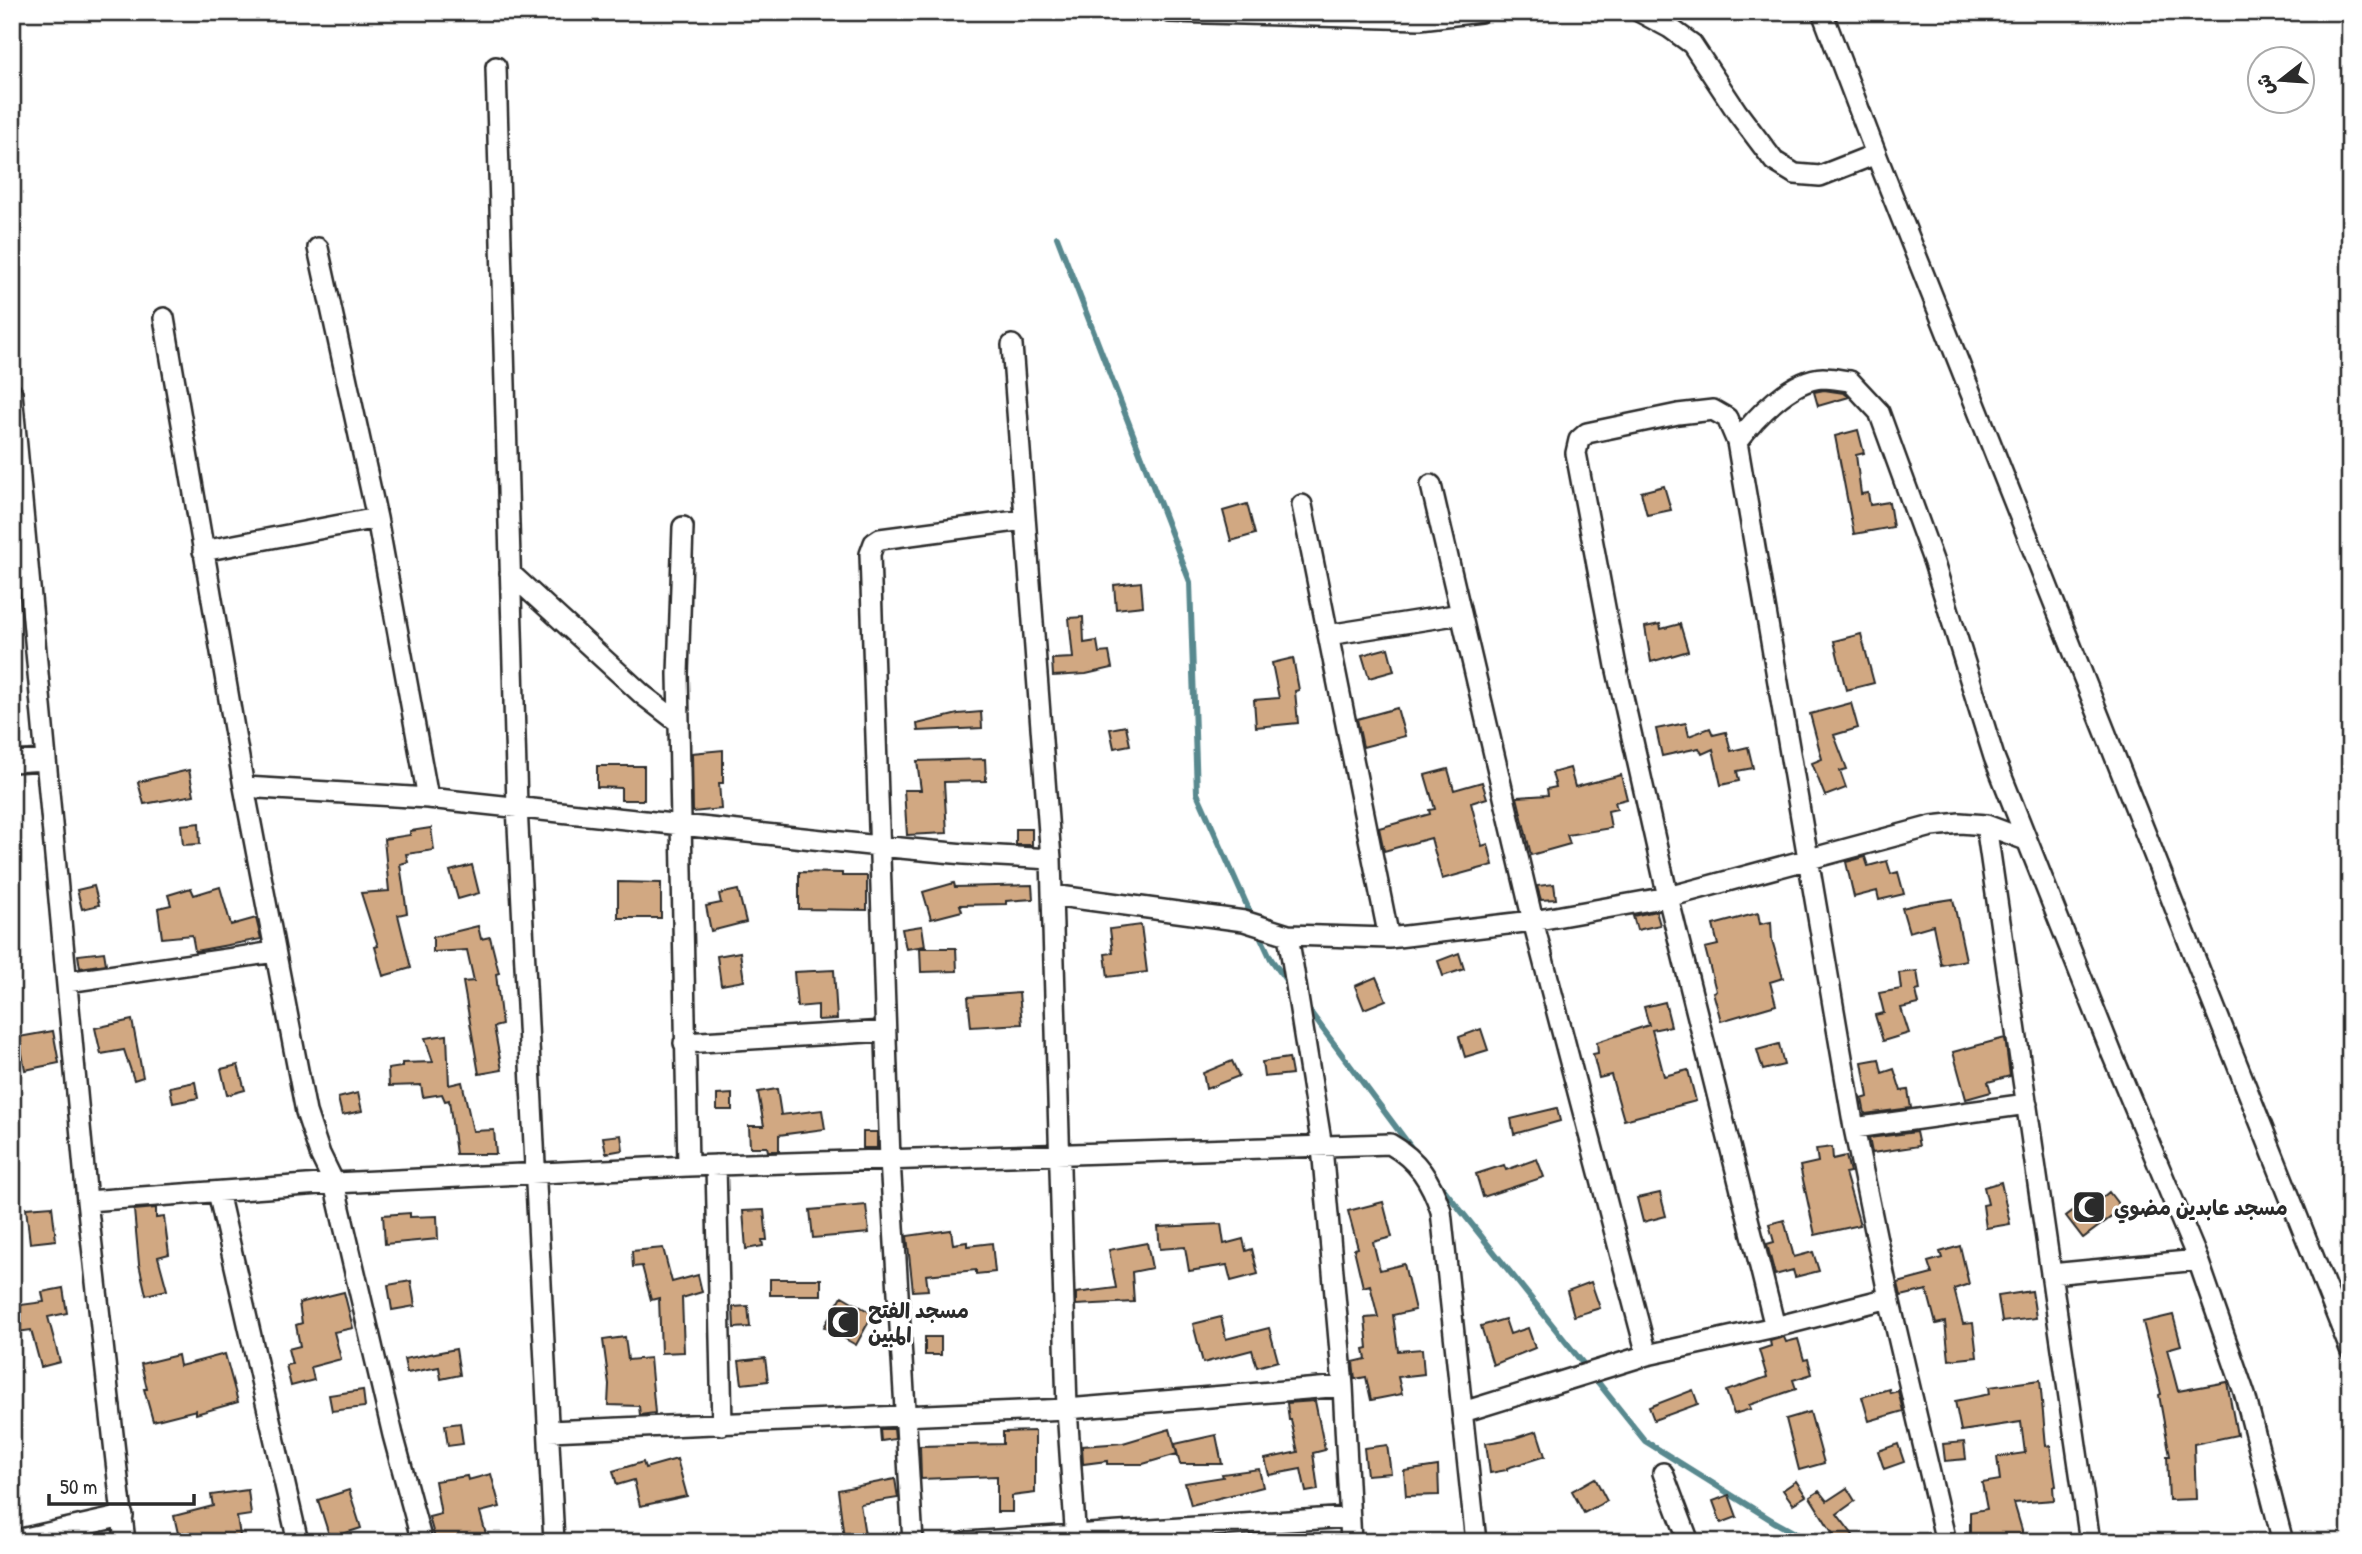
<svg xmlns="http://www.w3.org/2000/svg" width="2362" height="1554" font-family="'Patrick Hand','Playpen Sans Arabic',sans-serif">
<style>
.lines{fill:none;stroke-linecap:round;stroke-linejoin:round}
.stream{stroke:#59898f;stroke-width:6}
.building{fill:#d1a882;stroke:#2b2b2b;stroke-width:2}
.minor-casing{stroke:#2b2b2b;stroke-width:24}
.minor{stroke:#fff;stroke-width:19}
.labels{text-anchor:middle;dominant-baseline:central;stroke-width:6;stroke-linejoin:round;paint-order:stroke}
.poi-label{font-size:21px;font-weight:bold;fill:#2b2b2b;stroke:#fff;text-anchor:start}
</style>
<rect width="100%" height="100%" fill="#fff"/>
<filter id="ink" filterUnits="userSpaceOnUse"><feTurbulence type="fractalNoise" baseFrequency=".0143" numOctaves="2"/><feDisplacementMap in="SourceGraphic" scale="14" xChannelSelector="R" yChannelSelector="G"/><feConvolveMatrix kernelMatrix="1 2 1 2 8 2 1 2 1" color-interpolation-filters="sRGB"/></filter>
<g filter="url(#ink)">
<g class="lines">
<path class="stream" d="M1057,237l133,345 7,211 56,126
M1257,929l14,30 17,24
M1305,1005l111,149
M1438,1182l207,259 128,80 38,21"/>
</g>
<path class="building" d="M1824,390l20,3 5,4 -31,9 -4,-14z
M1858,430l6,23 -8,2 5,39 7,-1 2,12 19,-3 4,25 -39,7 -19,-98z
M1664,486l7,24 -24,5 -6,-23z
M1247,504l8,30 -24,7 -8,-30z
M1141,582l2,24 -27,3 -2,-24z
M1083,617l1,26 13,-2 2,12 10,-1 3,16 -26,6 -33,2 -1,-17 21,-1 -4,-40z
M1660,624l1,5 19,-5 8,27 -37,11 -6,-35z
M1861,634l13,49 -28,7 -12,-49z
M1388,648l6,23 -25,7 -7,-23z
M1293,658l6,32 -4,1 3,32 -42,4 -2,-27 25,-2 -7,-35z
M1851,703l7,25 -24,7 13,34 -7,2 6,17 -21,8 -13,-33 10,-4 -12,-45z
M1397,708l8,28 -42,11 -6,-28z
M981,712l1,16 -64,3 -1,-7 41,-10z
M1686,723l3,13 21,-8 3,7 13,-3 5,19 17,-4 5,21 -16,3 2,10 -18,4 -8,-36 -11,5 -3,-6 -37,8 -6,-27z
M1126,726l4,19 -16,3 -4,-19z
M723,750v33h-4l2,26 -28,3 -1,-59z
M985,759l1,22 -42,1 3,51 -40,2 -3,-45h17l-4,-29z
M597,766h47v34h-23v-12l-24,-1z
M1570,768l5,19 46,-12 6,24 -12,3 2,7 -9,2 3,17 -44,7 3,9 -39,11 -14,-58 31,-2 -1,-6 9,-2 -4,-14z
M1448,769l6,21 28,-8 5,16 -16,5 11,43 6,-2 5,21 -51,14 -11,-41 -47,13 -5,-23 51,-14 -1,-4 6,-1 -10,-34z
M189,770l5,25 -50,9 -6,-22z
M199,823l1,21 -17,1 -2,-20z
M431,828l3,22 -28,4 2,8 -8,2 7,49 -9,2 13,53 -28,8 -8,-29 3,-1 -17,-53 28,-2 -5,-52 26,-4v-4z
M1016,829h16v16h-16z
M1865,857l3,9 19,-5 4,13 7,-2 6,22 -25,6 -2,-9 -23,6 -8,-35z
M472,865l7,28 -21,6 -8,-28z
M799,872l43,1v3h25v34l-68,-1z
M618,882l43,1v35h-43z
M954,883l1,4 77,-2 1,14 -27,2v3l-46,1 2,6 -31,8 -8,-27z
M1554,884l2,15 -15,1 -4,-14z
M94,886l5,19 -17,4 -5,-19z
M220,887l11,38 25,-7 5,21 -66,12 -3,-16 -30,3 -4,-30 13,-3 -3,-10 23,-7 3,7z
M738,890l8,32 -35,9 -5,-25 15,-3 -2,-9z
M1953,899l13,61 -25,5 -8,-40 -24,7 -7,-24 17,-4z
M1656,911l4,14 -23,5 -4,-14z
M1758,913l2,11 11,-2 1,18 11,38 -13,4 6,23 -55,16 -8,-29 3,-1 -11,-43 13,-3 -5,-20z
M1141,925l6,47 -39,5 -3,-23 8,-1 -3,-24z
M478,926l3,13 9,-2 9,36 -3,1 6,51 -8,2 8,43 -23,4 -16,-92 11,-1 -7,-31 -34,2v-15z
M922,926l3,20 -19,3 -4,-20z
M920,948h36l1,23 -36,1z
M104,952l2,12 -26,4 -2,-13z
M740,952l4,29 -23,4 -4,-29z
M1459,953l5,16 -21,7 -5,-15z
M834,970l3,49 -19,1v-15l-21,2 -3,-35z
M1917,971l3,19 -4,1 3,13 -18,4 8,25 -26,8 -8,-26 9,-2 -5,-20 22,-4 -2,-16z
M1376,977l10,23 -22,9 -9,-23z
M1019,993l3,31 -51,3 -3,-30z
M1665,1002l6,24 -19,4 12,46 24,-6 8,31 -72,19 -13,-45 -12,3 -6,-24 5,-1 -1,-11 52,-17 -5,-18z
M132,1020l11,57 -9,3 -10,-30 -23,4 -6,-26z
M1481,1029l7,21 -23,7 -6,-20z
M53,1031l6,32 -34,7 -6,-33z
M447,1035l2,50 13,-3 11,49 21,-1 2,24h-40l-7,-54 -4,1 -3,-7 -19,3 -2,-12 -32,1 -1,-17 14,-2v-4l31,-1 -8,-24z
M2005,1038l5,38 -22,6 3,10 -25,7 -13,-47z
M1779,1044l5,21 -21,5 -6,-20z
M1289,1058l3,16 -28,3 -2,-15z
M1879,1059l3,14 12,-4 7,22 7,-1 3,18 -46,6 -3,-15 6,-2 -6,-35z
M1232,1061l7,15 -33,13 -3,-16z
M238,1065l7,25 -18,5 -6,-26z
M195,1082l3,16 -25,5 -3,-16z
M777,1089l4,26 41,-5 3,19 -46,6v16h-11l-1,-4h-17l-1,-21h15l-6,-34z
M358,1093l4,18 -20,4 -4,-17z
M732,1094v16h-15v-15z
M1557,1108l3,13 -46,13 -3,-15z
M863,1132h14v16h-14z
M1916,1132l3,14 -47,7 -3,-15z
M621,1135l2,15 -17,3 -3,-16z
M1832,1147l1,12 13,-3 4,16 -5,1 15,52 -45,10 -15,-69 18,-4 -2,-13z
M1537,1159l7,18 -61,20 -7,-23 28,-9 2,5z
M2001,1182l9,42 -24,4 -3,-23 5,-1 -4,-17z
M2109,1192l13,17 -39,29 -17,-22 26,-20 5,6z
M1660,1193l6,23 -23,6 -6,-24z
M1383,1202l9,35 -19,5 7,28 24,-6 11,46 -22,5 5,36 24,-2 2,25 -26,3 4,17 -31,6 -5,-23 -11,2 -2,-17 13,-3 -2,-10 4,-1 -3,-30 13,-1 -8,-32 -7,2 -9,-38 4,-1 -10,-37z
M866,1205l3,28 -56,5 -3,-28z
M52,1206l4,34 -26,3 -4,-35z
M156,1208v10l8,-1 5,37 -11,3 9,33 -21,5 -7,-31 -5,-54z
M764,1210l3,30h-5l1,6 -17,3 -3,-38z
M410,1213v4l27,-1 1,23 -53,5 -2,-29z
M1784,1220l10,37 19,-5 6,19 -24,6 -2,-7 -18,5 -8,-31 7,-2 -5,-18z
M1221,1224l3,20 19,-5 3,12 6,-2 6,25 -27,7 -4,-16 -38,6 -4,-24 -25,2 -2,-22z
M951,1230l2,14 14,-2v4l25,-3 3,29 -19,2v-4l-50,5 2,15 -15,1 -6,-55z
M1147,1243l5,25 -20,4 2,30 -58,3v-12l40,-5 -7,-38z
M1960,1246l9,38 -15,5 9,35 10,-1 4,34 -28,3 -4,-38 -9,2 -9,-34 -26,6 -3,-13 34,-9 -4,-12 14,-4 -2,-6z
M663,1248l9,34 26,-7 4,17 -20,6 2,54 -23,1 -2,-55 -8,2 -9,-34 -9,1 -1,-16z
M770,1279h51v16h-51z
M411,1281l4,25 -23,4 -4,-25z
M1591,1282l9,26 -26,8 -7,-25z
M63,1288l4,25 -19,4 12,45 -19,5 -10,-37 -14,2 -4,-26 31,-4 -2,-10z
M2032,1291l4,27 -34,4 -4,-26z
M344,1292l9,36 -19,4 7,27 -30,8 3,13 -23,6 -5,-21 6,-1 -4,-15 12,-3 -4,-21 6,-2 -3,-20z
M842,1296l31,18 -17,31 -32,-18z
M748,1306l2,21 -16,1 -1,-21z
M2173,1315l8,30 -14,4 11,42 49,-9 10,53 -43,9 2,55 -27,1 -2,-44h3l-11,-61 2,-1 -18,-72z
M1221,1317l5,22 43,-11 9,33 -21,6 -5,-17 -49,13 -10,-39z
M1505,1319l5,15 18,-6 7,20 -42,17 -12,-39z
M625,1337l3,23 22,-2 5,55 -15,2 -1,-9 -31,-1 1,-21 -6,-44z
M925,1337h16v18h-16z
M1784,1337l2,5 12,-3 6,21 4,-1 4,15 -19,6 3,9 -47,16 2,4 -17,5 -8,-23 41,-14 -8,-27 12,-4 -1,-5z
M456,1349l4,26 -19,4 -2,-12 -32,6 -3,-14z
M225,1354l13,48 -42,12v-4l-43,11 -9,-32h3l-6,-25 37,-9 2,11z
M765,1358l3,23 -26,3 -3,-23z
M2040,1380l6,66 4,-1 6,41 -3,1 1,13 -40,3 8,27v12h-52v-30l17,-3 -5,-26 18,-3 -3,-23 28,-4 -4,-31 -60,9 -6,-30 35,-7 -1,-7z
M1889,1389l1,4 8,-2 5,20 -34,10 -7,-24z
M363,1390l2,17 -33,4 -3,-16z
M1693,1390l5,14 -44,16 -5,-13z
M1315,1401l10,49 -12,3 5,37 -12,2 -5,-23 -32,6 -4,-16 33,-7 -7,-32h-2l-2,-17z
M1810,1412l14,51 -25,7 -13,-51z
M460,1423l3,21 -15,2 -3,-21z
M880,1429h14l1,10 -14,2z
M1170,1429l7,25 -34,10h-36v-3l-24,3 -1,-18 41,-3z
M1035,1431v62l-23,3v16h-15v-36l-76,3 -1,-33 83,-2v-12z
M1537,1431l8,25 -38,12v2l-17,3 -4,-30 26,-4z
M1216,1435l6,29h-42l-5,-20z
M1964,1442l2,17 -21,2 -2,-17z
M1898,1444l6,18 -20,7 -6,-18z
M1387,1445l4,28 -24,2 -3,-27z
M677,1459l10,37 -47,10 -6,-26 -17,5 -4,-14 30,-9 2,6z
M1438,1466l1,29 -33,1 -2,-25z
M1259,1469l4,18 -72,18 -6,-22 38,-6 -1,-3z
M491,1474l9,33 -20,5 8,30h-52l-7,-25 12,-3 -6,-33 32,-5 1,4z
M1595,1478l12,23 -23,12 -12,-22z
M895,1479l3,19 -38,6 5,31 -21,3 -6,-48z
M1796,1481l10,15 -13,8 -10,-14z
M1847,1488l8,13 -18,13 16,21 -9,7h-6l-28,-45 9,-6 8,10z
M248,1490l3,25 -14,2 4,25h-23l-1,-7 -25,7h-12l-6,-26 39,-10 -2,-11z
M349,1490l12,38 -31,10 -12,-38z
M1729,1495l8,22 -16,6 -8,-22z"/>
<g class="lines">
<g class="minor-casing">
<path id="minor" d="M1170,12l250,7 60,-7
M1640,12l30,16 22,16 45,68 37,49 21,13 25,2 56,-22
M1822,12l54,142 474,1195
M496,67l21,739 37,736
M318,248l59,270 51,280
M164,318l80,469 62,325 14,42 14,29 59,252 29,107
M1012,345l39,514 16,550 9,133
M12,393l75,808 38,341
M1737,442c18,-24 54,-63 86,-64 9,0 18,2 27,3l29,31 55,151 60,194 118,297 86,206 47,135 38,147
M1431,485l102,436 114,434
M1302,505l87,433
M683,527l-5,147 10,492
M203,551l174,-33
M510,573l133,122 35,27
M1328,635l133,-21
M12,762l34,-2
M244,787l184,11 451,48 85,8 87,5
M1986,825l104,717
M1052,895l192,26 44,14 101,3 144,-17 135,-24 264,-71 28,-3 26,2 40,15
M1288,935l34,212 21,239 8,156
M67,982l208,-30
M684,1043l201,-12
M1854,1128l173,-24
M716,1165l6,260
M218,1192l80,350
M87,1201l247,-18 354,-17 702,-22c28,16 41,37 51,67l35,331
M2051,1274l147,-14
M1775,1327l-107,-430 -52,-231 -40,-213 3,-13 8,-7 91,-19 35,-4 14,8 10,24 117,686 35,170 57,244
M1463,1412l184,-57 128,-28 114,-29
M549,1431l518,-22 276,-23
M1663,1473l26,69
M12,1541l111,-25
M913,1542l-23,-382 -20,-606 4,-11 6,-4 144,-19
M967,1542l382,-25"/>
</g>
<use href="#minor" class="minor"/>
</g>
</g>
<defs>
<g id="mosque-square" transform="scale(1.75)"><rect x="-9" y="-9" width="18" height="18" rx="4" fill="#2b2b2b" stroke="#fff"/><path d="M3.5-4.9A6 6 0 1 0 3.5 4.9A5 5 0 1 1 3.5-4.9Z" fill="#fff"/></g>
</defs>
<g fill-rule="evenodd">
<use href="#mosque-square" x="2089" y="1207"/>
<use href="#mosque-square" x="843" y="1322"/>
</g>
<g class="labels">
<g class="poi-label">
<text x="2114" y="1207">مسجد عابدين مضوي</text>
<text x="868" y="1310">مسجد الفتح<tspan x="868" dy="24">المبين</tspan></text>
</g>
</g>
<rect width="2362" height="1554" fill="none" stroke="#fff" stroke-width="42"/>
<rect x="21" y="21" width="2320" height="1512" fill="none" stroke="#2b2b2b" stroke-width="2.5" filter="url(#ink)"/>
<g transform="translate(2281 80) rotate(253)"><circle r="33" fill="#ffffff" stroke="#aaaaaa" stroke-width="2"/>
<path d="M0-5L12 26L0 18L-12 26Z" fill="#2b2b2b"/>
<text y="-10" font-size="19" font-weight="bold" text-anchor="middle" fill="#2b2b2b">ش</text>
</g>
<path d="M49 1494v10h145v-10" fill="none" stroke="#2b2b2b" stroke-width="3.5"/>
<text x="60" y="1494" font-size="21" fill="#2b2b2b" stroke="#ffffff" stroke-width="5" paint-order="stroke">50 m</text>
</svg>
